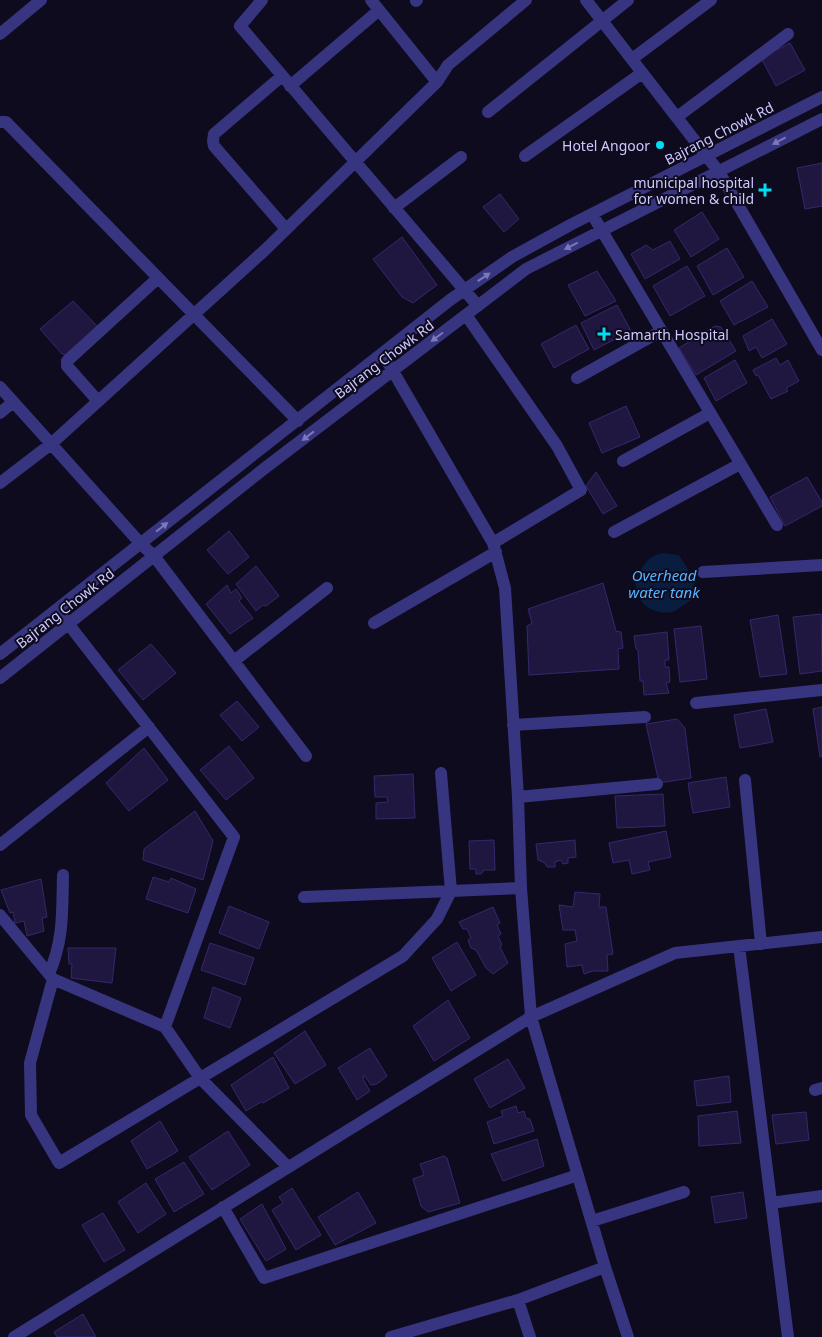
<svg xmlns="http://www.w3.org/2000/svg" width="822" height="1337" font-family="'Noto Sans',sans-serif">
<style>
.water{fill:#091e3f}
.building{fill:#1f1740;stroke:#35286c}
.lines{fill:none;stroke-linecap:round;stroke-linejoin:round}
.minor{stroke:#37357f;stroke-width:12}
.oneway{fill:#7b78b9}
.poi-dot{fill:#00def4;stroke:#0e0b1e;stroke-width:2}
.labels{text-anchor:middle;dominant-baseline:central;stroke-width:4;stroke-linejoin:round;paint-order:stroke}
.street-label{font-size:14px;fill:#cec9ff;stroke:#0e0b1e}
.poi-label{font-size:14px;fill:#cec9ff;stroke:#0e0b1e;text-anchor:end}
.water-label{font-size:15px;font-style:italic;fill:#57b3ff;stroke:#0e0b1e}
</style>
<rect width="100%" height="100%" fill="#0e0b1e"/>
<path class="water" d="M662,553l17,2c5,9 14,20 16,31 2,13 -4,14 -13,20 -3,2 -6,5 -10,6 -7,2 -20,-1 -26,-6 -7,-5 -9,-16 -11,-24 7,-15 11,-25 27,-29z"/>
<path class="building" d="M790,43l15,27 -29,16 -15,-28z
M822,163v43l-17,3 -8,-41z
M500,194l19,25 -15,13 -21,-25z
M702,212l17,27 -28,18 -17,-27z
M402,237l35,48 -24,18 -11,-6 -29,-38z
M670,241l10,18 -35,20 -14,-25 15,-9 7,5z
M727,248l17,29 -31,18 -16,-29z
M687,266l18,30 -35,20 -17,-30z
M597,271l19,30 -31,15 -17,-31z
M752,281l16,26 -34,18 -14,-24z
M73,301l26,27 -30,27 -7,-1 -22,-25z
M617,305l14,26 -37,19 -13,-27z
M772,319l15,25 -25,14 -6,-11 -7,4 -6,-15z
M576,325l13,24 -35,19 -13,-24z
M715,326l6,1 15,24 -40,24 -17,-27z
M776,358l4,7 8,-5 11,21 -13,7 2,3 -17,8 -13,-24 -2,1 -3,-6z
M735,360l12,23 -31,18 -12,-23z
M626,406l14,31 -38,16 -13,-30z
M596,472l21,34 -14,8 -17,-28z
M807,477l15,25v4l-37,20 -15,-29z
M229,531l20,26 -21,17 -21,-24z
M256,566l23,30 -13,10 -3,-1 -7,6 -20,-27z
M603,583l13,48 5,1 2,16 -5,1 1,20 -90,6 -2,-49 5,-3 -4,-14z
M227,585l4,8 5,-4 6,9 -3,3 14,17 -23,16 -24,-30z
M821,614l1,57 -22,3 -7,-57z
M778,615l9,59 -27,3 -10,-57z
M701,626l6,53 -27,3 -6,-53z
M667,632l2,28h-4v7h4l1,15 -4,1 3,10 -25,2 -1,-14h-3l-2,-31 -2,-1 -2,-13z
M151,644l25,29 -33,27 -25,-30z
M237,701l22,26 -17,14 -22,-26z
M822,707v49l-2,1 -7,-48z
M766,709l7,33 -33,6 -6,-33z
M677,719l8,9 6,50 -32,5 -13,-59z
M229,746l25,32 -28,22 -26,-30z
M144,748l24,32 -39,31 -23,-28z
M413,774l2,44 -39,1v-16l12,-1 -1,-5h-12l-1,-21z
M726,777l4,30 -37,6 -5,-30z
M663,794l2,32 -48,2 -2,-32z
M195,811l18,30 -10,39 -60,-20 1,-11z
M666,831l5,26 -23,5 2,8 -18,4 -3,-14 -16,3 -4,-20z
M494,840l1,30h-11l-3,4h-5v-5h-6l-1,-28z
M575,840l1,17 -8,1v5l-5,1 -2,-4 -6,2v5h-8l-2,-4 -7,-3 -2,-16z
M153,877l16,5 2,-4 25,11 -8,24 -42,-14z
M41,879l6,38 -5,1 2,13 -17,5 -3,-15 -9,2 -2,-11 -3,1 -9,-23z
M575,892l25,2 -1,13h7l7,47 -6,1 1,16h-15l-9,3 -2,-9 -15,2 -2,-23 12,-3 -2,-11h-12l-4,-25 14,2z
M229,906l40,16 -10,27 -40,-16z
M493,907l7,16 -3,2 4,9 -3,2 4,9 -2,2 8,16 -15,11 -7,-6 -10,-18 -5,-2 -3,-8 3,-2 -4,-9h-4l-4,-7z
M457,942l19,33 -25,16 -19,-33z
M210,943l44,15 -9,27 -44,-15z
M68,948h48l-4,35 -41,-5 1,-14h-3z
M213,987l28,11 -11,30 -26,-10z
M448,1000l22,38 -36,23 -21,-35z
M305,1031l21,34 -31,19 -21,-31z
M370,1048l17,28 -10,8 -6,1 -7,-10 -1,4 7,12 -13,9 -19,-32z
M273,1057l16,31 -26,15 -2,-1 -15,9 -15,-26z
M508,1059l17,29 -35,20 -16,-29z
M729,1076l2,26 -34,4 -3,-25z
M516,1106l2,7 6,-2 2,7 4,1 4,12 -40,13 -7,-22 16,-6 -2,-5z
M737,1111l4,32 -42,3 -1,-30z
M806,1112l3,28 -33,4 -4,-29z
M160,1121l18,30 -31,18 -16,-28z
M228,1131l22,34 -38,25 -23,-33z
M537,1139l7,27 -41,15 -12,-27z
M444,1156l3,2 13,45 -32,9 -7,-6 -8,-27 11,-4 -4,-11z
M184,1162l20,32 -30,18 -19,-33z
M146,1183l20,31 -28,19 -20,-31z
M292,1188l29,47 -25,15 -24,-40 11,-7 -4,-6z
M358,1192l18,31 -41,22 -17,-28z
M743,1192l4,26 -32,5 -4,-26z
M262,1204l24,45 -20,12 -26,-42z
M103,1213l22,37 -21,12 -22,-37z
M83,1314l13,23h-39l-3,-5z"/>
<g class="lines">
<path class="minor" d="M262,0l-22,26 238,280
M371,0l66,82
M586,0l133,172 103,178
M416,1l1,-1
M0,34l41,-34
M632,59l79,-59
M282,76l-68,58 -1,7 1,5 72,83
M290,86l88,-75
M488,112l140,-112
M677,117l111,-83
M0,122h6l292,299
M525,156l117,-83
M394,208l67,-51
M592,214l185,311
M466,315l91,131 24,44 -88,53
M383,354l110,189 12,45 13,209 3,91 10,129 74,250 23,70
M577,378l84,-47
M0,387l141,157 13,12 152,200
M98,401l-31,-35v-5l91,-83
M0,413l13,-11
M623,461l87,-48
M0,483l51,-39 214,-194 172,-168 11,-17 78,-65
M614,532l126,-68
M703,572l119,-7
M63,617l171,220 -69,190
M374,623l122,-71
M0,654l450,-354 62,-43 60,-33 250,-127
M234,661l93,-73
M0,678l265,-210 261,-199 296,-150
M696,703l126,-13
M513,725l132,-8
M745,780l16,164
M518,797l139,-13
M0,845l149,-118
M304,897l147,-6 -10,-118
M0,915l53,64 112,48 35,51 88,89
M739,946l49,391
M49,974c15,-35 13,-62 14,-99
M53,979l-23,84 1,52 28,48 344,-207 34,-37 14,-28 70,-3
M815,1090l7,-2
M771,1203l51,-7
M223,1207l41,71 314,-103
M592,1221l92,-29
M518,1300l12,37
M14,1337l517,-320 144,-64 147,-16
M391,1337l127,-37 87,-33"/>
</g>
<defs><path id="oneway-solid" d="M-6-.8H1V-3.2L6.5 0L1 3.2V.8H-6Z" transform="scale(1.25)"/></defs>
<g class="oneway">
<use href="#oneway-solid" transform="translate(779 141) rotate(152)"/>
<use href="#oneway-solid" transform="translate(571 246) rotate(153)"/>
<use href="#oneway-solid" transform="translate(484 277) rotate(-34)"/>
<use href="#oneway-solid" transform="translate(437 337) rotate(143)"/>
<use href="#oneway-solid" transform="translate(308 436) rotate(142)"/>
<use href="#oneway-solid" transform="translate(162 527) rotate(-38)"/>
</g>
<g class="poi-dot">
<circle cx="660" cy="145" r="5"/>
<path d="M762.5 182.5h5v5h5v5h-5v5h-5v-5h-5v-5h5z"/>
<path d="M601.5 326.5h5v5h5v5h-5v5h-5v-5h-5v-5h5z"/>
</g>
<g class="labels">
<g class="street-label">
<text transform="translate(719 133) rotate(-27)">Bajrang Chowk Rd</text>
<text transform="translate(384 359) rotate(-37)">Bajrang Chowk Rd</text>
<text transform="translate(65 608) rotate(-38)">Bajrang Chowk Rd</text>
</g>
<g class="poi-label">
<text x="650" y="145">Hotel Angoor</text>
<text x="754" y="182">municipal hospital<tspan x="754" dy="16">for women &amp; child</tspan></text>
<text x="615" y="334" text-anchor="start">Samarth Hospital</text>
</g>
<g class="water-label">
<text x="664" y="575">Overhead<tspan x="664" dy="17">water tank</tspan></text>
</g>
</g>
</svg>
